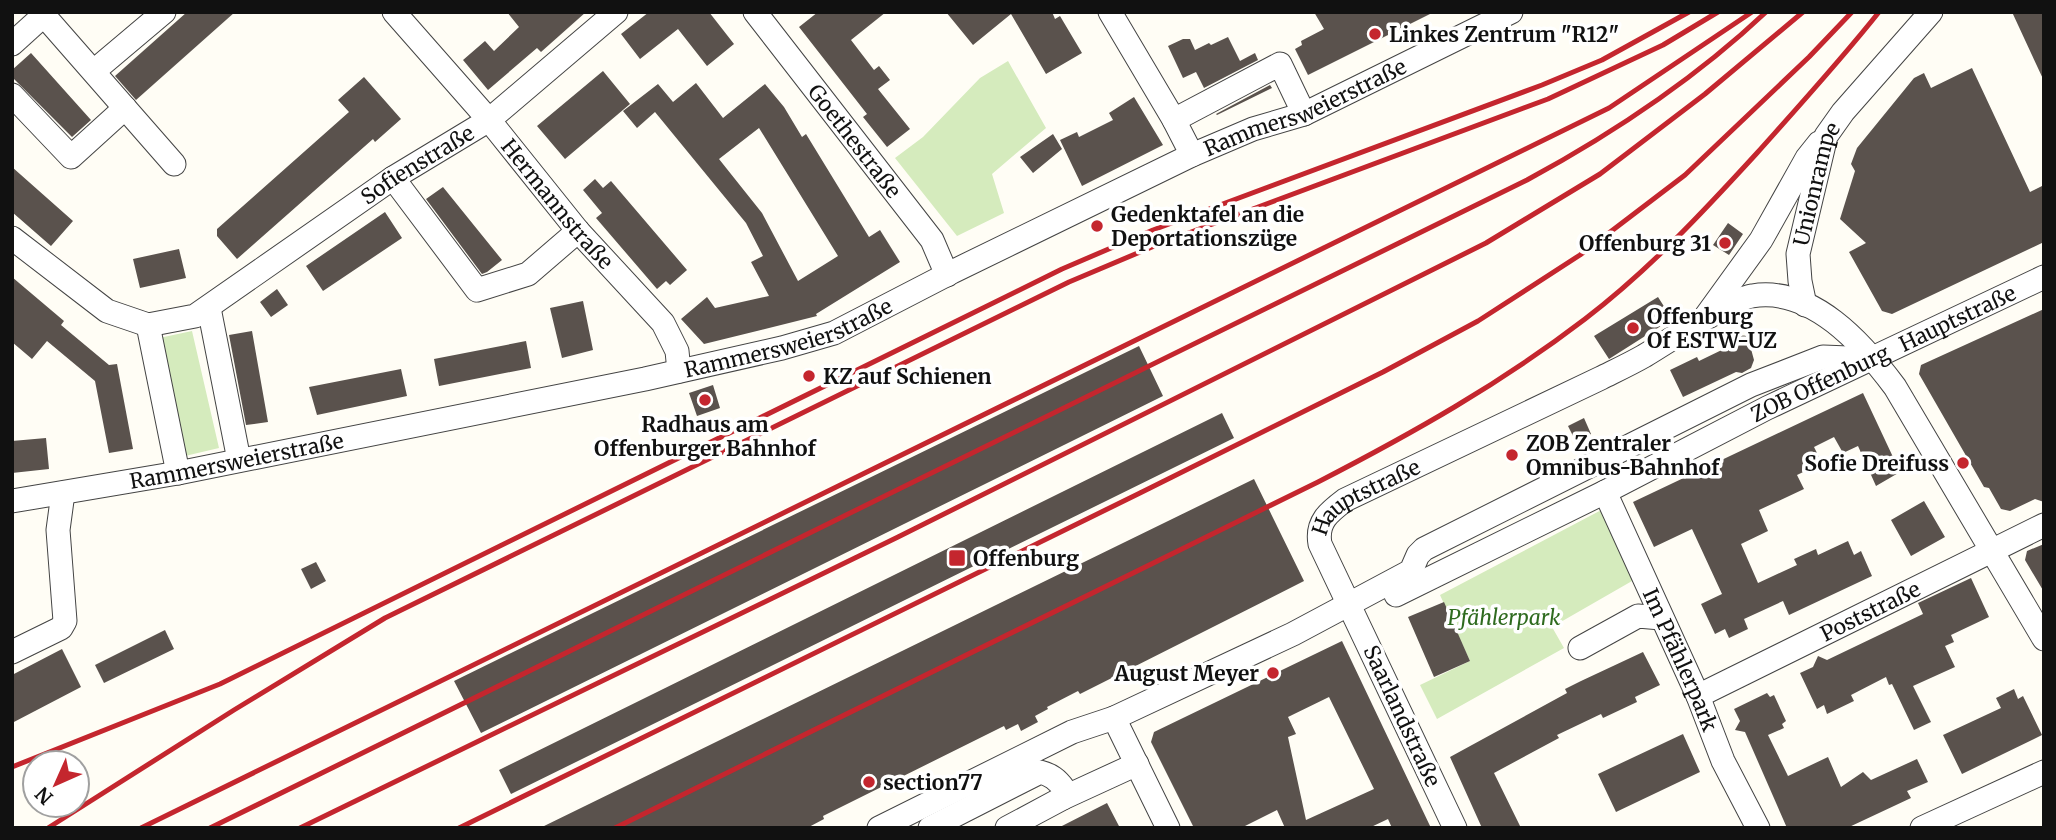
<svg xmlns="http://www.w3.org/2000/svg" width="2056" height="840" font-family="Merriweather,serif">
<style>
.green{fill:#d5ebbd}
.building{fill:#5a524d;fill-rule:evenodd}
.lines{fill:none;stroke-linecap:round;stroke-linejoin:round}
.minor-casing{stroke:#444;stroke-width:25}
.minor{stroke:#fff;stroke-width:23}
.rail{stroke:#c4262e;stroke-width:5}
.poi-dot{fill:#c4262e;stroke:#fff;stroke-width:2.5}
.labels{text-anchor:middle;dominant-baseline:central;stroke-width:7;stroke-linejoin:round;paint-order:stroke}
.poi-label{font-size:21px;font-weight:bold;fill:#111;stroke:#fff;text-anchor:start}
.street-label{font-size:21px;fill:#111;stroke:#fff}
.park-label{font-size:21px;font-style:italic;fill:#2f6b1f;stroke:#fff}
</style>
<rect width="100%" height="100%" fill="#fffdf5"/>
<path class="green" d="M1008,61l38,67 -54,46 12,39 -47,23 -62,-78 28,-21 57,-59z
M192,331l27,117 -34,8 -26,-118z
M1609,506l30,71 -87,50 12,21 -127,71 -17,-34 50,-24 -30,-66z"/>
<path class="building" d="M187,12h48l-99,88 -21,-24z
M507,12h79l-45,40 -4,-4 -49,42 -25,-30 22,-19 9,10 25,-24z
M649,12h60l25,32 -27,22 -29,-37 -38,30 -19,-25z
M818,12h68l-35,28 23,30 5,-4 11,14 -12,9 32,40 -23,18 -24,-30 4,-3 -68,-87z
M946,12h106l3,7 5,-3 22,37 -36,21 -35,-60 -38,31z
M1314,12h120l-126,63 -13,-26 7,-4 -1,-4 23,-12z
M2012,12h32v69z
M1228,37l12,24 15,-8 3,7 -54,28 -8,-16 -13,6 -15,-32 15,-7h7l5,11 14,-7 2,2z
M31,53l60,67 -19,17 -60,-60v-7z
M1972,68l58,124 14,-7v57l-152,72 -10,-3 -33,-59 17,-9 -26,-24 15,-48 -4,-7 6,-16 57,-70 10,-5 7,15z
M603,71l27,33 -65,55 -28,-33z
M364,77l37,42 -26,23 -2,-3 -136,120 -20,-23v-7l132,-117 -11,-12z
M696,83l27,35 42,-34 19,23 18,30 4,-3 63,103 11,-7 20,32 -84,52 1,2 -113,28 -23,-25 26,-22 8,11 54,-12 -18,-34 12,-6 -17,-33 -91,-111 -18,16 -14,-17 35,-27 15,18zM759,128l79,128 -40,25 -36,-68 -43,-54z
M1270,85l2,3 -55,27 -1,-1z
M1134,97l29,48 -81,41 -22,-46 17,-8 2,5 34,-17 -4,-7z
M1053,134l9,15 -29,24 -13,-16z
M12,167l61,54 -22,25 -39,-34z
M595,179l8,9 8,-7 76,89 -17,15 -4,-4 -9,8 -61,-71 6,-5 -19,-23z
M443,187l59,73 -15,12 -5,2 -56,-75z
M385,212l17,26 -79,53 -17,-25z
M1728,223l15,11 -14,21 -16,-10z
M179,249l7,29 -46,10 -7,-29z
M12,277l52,44 -3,4 48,40 8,-1 16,85 -24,4 -14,-72 -48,-40 -15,18 -20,-17z
M277,289l11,16 -17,12 -11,-15z
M1658,297l14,22 -63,40 -15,-23z
M583,301l10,49 -31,8 -12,-50z
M2044,309v193l-9,-3 -25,12 -9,-2 -12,-21 -5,-1 -65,-113 2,-9z
M252,331l16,91 -22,3 -17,-90z
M1730,335l22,1 -1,13 3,11 -3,8 -9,5 -6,-1 -53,25 -13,-27 27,-13 2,4 31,-15z
M526,341l5,27 -92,18 -5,-27z
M1139,346l24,50 -682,337 -27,-52z
M401,369l6,27 -90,19 -8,-28z
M713,385l7,23 -23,8 -8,-23z
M1863,393l37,79 -24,14 -18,-40 -15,7 -9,-16 -20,10 8,16 -25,12 7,14 -45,21 9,21 -27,13 17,39 39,-18 -3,-6 22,-10 2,6 30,-14 6,14 7,-4 11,25 -83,39 -6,-14 -39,18 4,10 -19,9 -4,-9 -10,5 -14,-30 21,-10 -30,-65 -38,18 -21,-45z
M1222,413l12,25 -723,356 -12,-24z
M1584,418l7,16 -15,8 -8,-16z
M46,438l3,31 -37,4v-32z
M1254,479l50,102 -224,113 -2,-3 -31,16 1,2 -13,7 3,6 -17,9 -3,-7 -12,6 -2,-4 -181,90 1,3 -17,9h-267z
M1924,501l21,36 -34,19 -20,-36z
M2044,544v48l-19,-32 2,-9z
M316,562l10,19 -15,8 -10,-20z
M1971,578l18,39 -38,18 3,7 -9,4 10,21 -42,19 18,36 -17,8 -22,-46 -3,1 -3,-8 -35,18 3,6 -27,13 -3,-9 -7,4 -17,-36 13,-6 5,-11 9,4 96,-46 -5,-11z
M1444,602l26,59 -36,16 -26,-60z
M165,630l9,19 -70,34 -9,-18z
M1342,641l89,187h-39l-4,-9 -19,9h-84l-8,-18 -36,18h-47l-43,-86 3,-10zM1329,697l45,92 -68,31 -18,-83 8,-3 -8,-17z
M62,649l19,38 -69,36v-48z
M1643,652l17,33 -25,12 2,5 -34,16 -2,-4 -44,21 2,3 -65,35 27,55h-39l-32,-71 117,-64 -2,-4 16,-8z
M2014,689l4,10 5,-3 19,39 -80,39 -19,-39 58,-27 -5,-10z
M1767,693l3,4 4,-2 12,26 -4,3 2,4 -16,7 20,41 40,-19 13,30 22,-15 8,8 46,-21 11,23 -21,9 4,7 -64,30h-60l-42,-96 -10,-2 5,-9 -6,-12z
M1683,734l17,38 -84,40 -18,-38z
M1107,803l13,25h-62z"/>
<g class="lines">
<g class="minor-casing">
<g id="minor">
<path d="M41,12l133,152"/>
<path id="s1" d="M394,12l95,108 89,111 85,92 14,28 2,20"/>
<path id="s2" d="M755,12l177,228 15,35"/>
<path d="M1110,12l64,108 18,35"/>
<path d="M12,44l32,-29"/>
<path d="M94,71l70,-59"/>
<path d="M12,95l59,62 54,-49"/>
<path d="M1174,120l106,-56 24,50"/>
<path d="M393,178l84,112 51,-16 50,-43"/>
<path id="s3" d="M12,238l95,73 41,14 47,-9 198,-138 96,-58 127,-108"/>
<path id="s4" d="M1805,305l-5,-24 -2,-27 28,-118 17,-24 88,-100"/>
<path d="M209,308l30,152"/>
<path d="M1706,316l55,-76 46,-82 12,-15"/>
<path d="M148,325l30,148"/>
<path id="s5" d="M1605,492l93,204 25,65 35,67"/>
<path id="s6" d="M12,501l166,-28 467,-94 137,-31 52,-15 118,-61 240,-117 61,-26 51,-15 207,-102"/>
<path id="s7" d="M1396,595l209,-103 162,-84 277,-131"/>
<path d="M1580,648l58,-32 23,2"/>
<path d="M12,652l49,-24 4,-7 -7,-91 5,-37"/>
<path id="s8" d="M1698,696l346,-171"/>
<path d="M1114,718l54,110"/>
<path d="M1063,798l74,-34"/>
<path d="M879,828l193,-96 42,-14 179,-84 118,-63 7,-16 6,-6 327,-164 72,-28 51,2"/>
<path d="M930,828l110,-56c11,3 17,7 24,17l-1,9 -56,30"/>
<path id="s9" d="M1455,828l-135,-284c-4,-22 9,-32 25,-44l256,-122c14,-7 29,-14 43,-22 28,-17 54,-35 83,-49 8,-4 17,-10 25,-11 60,-10 111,48 143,91l149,252"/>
<path d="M1922,828l122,-56"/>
</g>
</g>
<use href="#minor" class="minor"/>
<path class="rail" d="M12,767l208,-83 842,-415 91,-39 389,-145 60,-25 87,-48
M48,828l186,-118 151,-92 684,-336 90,-38 389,-145 115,-54 55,-33
M141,828l1468,-720 143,-96
M210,828l1317,-648c85,-46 168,-101 239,-168
M300,828l598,-291 588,-294 114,-69 105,-80 98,-82
M459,828l681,-335 243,-121 95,-51 102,-66 105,-80 124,-118 43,-45
M615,828l703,-346c95,-49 182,-98 267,-163 64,-49 118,-107 172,-166 41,-46 83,-92 122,-141"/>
</g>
<g class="poi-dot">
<circle cx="1375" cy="34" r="7"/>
<circle cx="1097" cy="226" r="7"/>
<circle cx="1725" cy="243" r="7"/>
<circle cx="1633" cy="328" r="7"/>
<circle cx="809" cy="376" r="7"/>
<circle cx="705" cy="400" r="7"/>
<circle cx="1512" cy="455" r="7"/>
<circle cx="1963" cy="463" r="7"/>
<rect x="948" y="549" width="18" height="18" rx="3.5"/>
<circle cx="1273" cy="673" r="7"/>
<circle cx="869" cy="782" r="7"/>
</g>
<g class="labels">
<g class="poi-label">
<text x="1389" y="34">Linkes Zentrum "R12"</text>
<text x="1111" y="214">Gedenktafel an die<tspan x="1111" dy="24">Deportationszüge</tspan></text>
<text x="1711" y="243" text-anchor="end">Offenburg 31</text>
<text x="1647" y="316">Offenburg<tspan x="1647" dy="24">Of ESTW-UZ</tspan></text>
<text x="823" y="376">KZ auf Schienen</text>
<text x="705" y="424" text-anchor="middle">Radhaus am<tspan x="705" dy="24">Offenburger Bahnhof</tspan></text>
<text x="1526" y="443">ZOB Zentraler<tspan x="1526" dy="24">Omnibus-Bahnhof</tspan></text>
<text x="1949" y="463" text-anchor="end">Sofie Dreifuss</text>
<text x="973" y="558">Offenburg</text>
<text x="1259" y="673" text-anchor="end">August Meyer</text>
<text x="883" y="782">section77</text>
</g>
<g class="street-label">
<text stroke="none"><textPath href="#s6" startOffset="1362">Rammersweierstraße</textPath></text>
<text stroke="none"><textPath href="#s2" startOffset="163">Goethestraße</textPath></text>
<text stroke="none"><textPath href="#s3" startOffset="480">Sofienstraße</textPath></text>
<text stroke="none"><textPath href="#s4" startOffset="124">Unionrampe</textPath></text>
<text stroke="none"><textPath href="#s1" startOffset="252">Hermannstraße</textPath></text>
<text stroke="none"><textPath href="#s7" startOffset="626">Hauptstraße</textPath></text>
<text stroke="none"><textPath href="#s6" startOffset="794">Rammersweierstraße</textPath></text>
<text stroke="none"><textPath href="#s7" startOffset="474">ZOB Offenburg</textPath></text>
<text stroke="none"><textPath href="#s6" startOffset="228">Rammersweierstraße</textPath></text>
<text stroke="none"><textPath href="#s9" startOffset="387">Hauptstraße</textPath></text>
<text stroke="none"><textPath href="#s8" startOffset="192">Poststraße</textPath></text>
<text stroke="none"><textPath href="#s5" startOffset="184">Im Pfählerpark</textPath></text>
<text transform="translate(1402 716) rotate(65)">Saarlandstraße</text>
</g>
<g class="park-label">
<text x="1504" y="617">Pfählerpark</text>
</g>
</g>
<rect width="2056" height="840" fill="none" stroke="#111111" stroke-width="28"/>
<g transform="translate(56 784) rotate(225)"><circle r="33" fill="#ffffff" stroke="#a0a0a0" stroke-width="2"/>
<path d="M0-5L12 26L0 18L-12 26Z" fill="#c4262e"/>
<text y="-10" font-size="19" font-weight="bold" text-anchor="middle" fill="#111111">N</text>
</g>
</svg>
